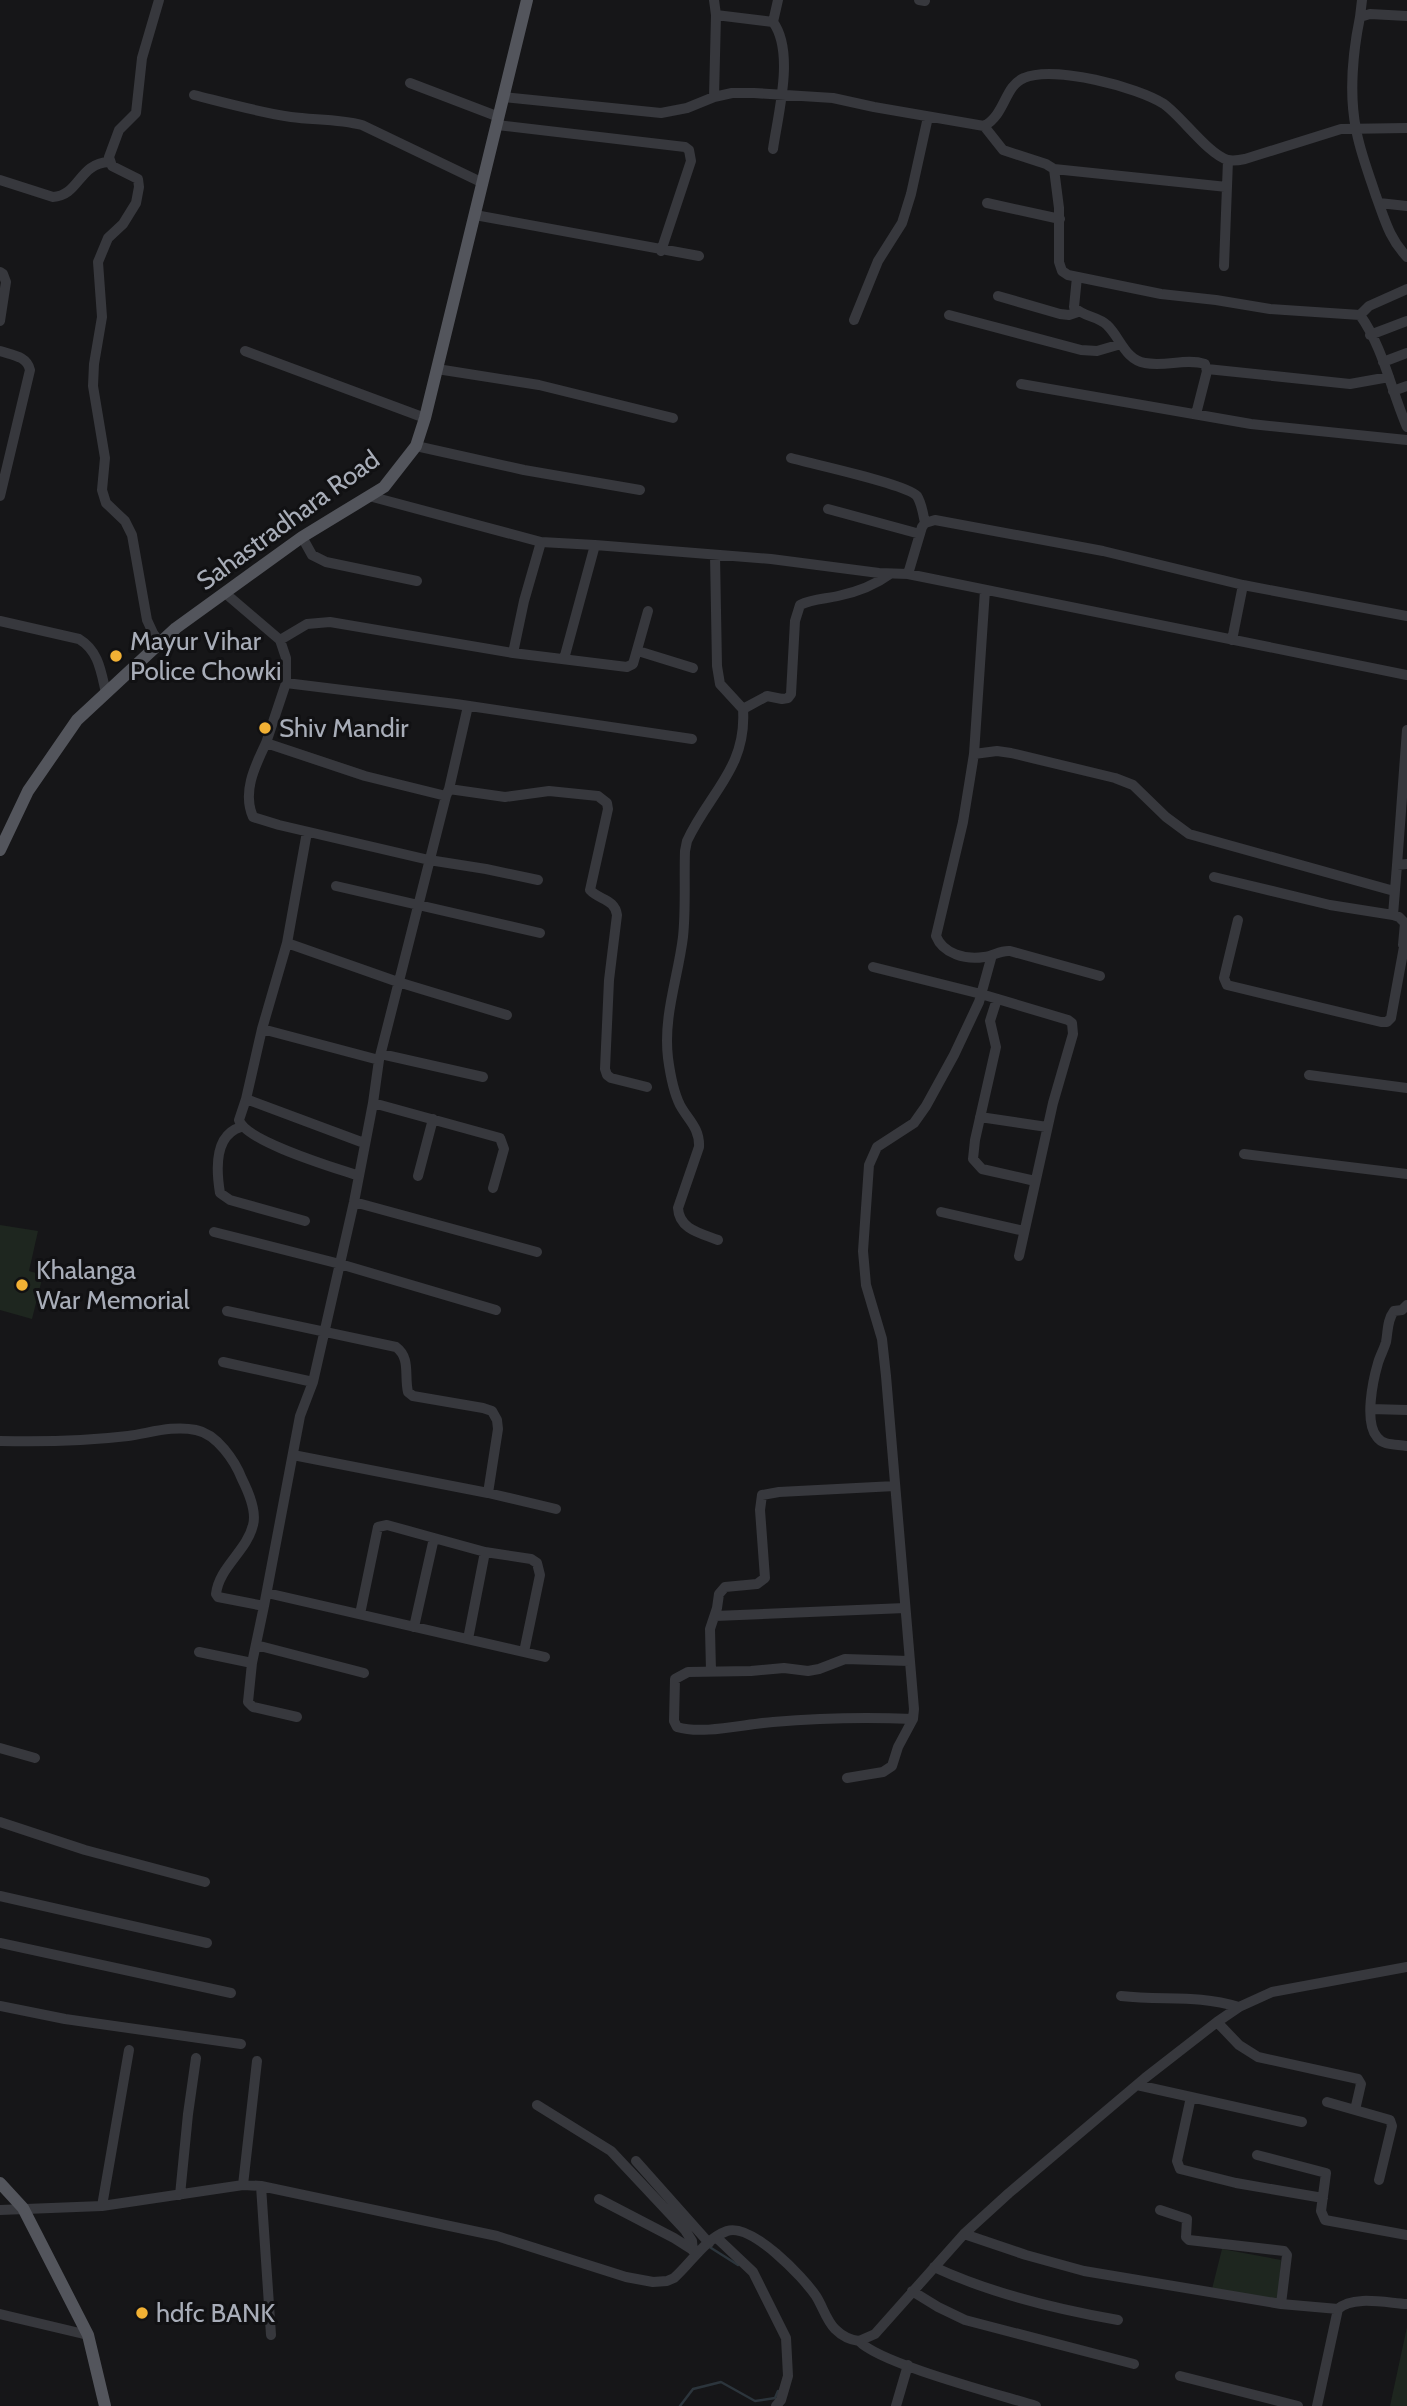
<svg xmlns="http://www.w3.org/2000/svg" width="1407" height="2406" font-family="Cabin,sans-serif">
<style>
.green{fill:#1e261f}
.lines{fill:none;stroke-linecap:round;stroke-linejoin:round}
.stream{stroke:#2c353c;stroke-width:2.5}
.minor{stroke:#37383d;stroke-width:10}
.major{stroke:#53555c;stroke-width:12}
.poi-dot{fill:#f2b134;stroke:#111113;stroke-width:2.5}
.labels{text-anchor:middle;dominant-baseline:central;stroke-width:6;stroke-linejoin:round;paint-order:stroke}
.street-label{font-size:26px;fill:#a8adb8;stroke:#111113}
.poi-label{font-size:26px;fill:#a8adb8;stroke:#111113;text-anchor:start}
</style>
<rect width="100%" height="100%" fill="#161618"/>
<path class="green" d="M0,1225l38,6 -9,40 14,4 -11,44 -32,-9z
M1222,2249l59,11 -3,42 -66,-13z
M1407,2327v79h-17z"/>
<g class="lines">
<path class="stream" d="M708,2246l30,19
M680,2406l13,-17 28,-7 34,19 20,-3 3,-7"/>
<path class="minor" d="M159,0l-17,58 -6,55 -17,17 -10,27 3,9 26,13 1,8 -3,16 -13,21 -15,14 -10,24 4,55 -8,47 -1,22 12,72 -3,32 4,13 19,18 7,14 15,85 6,13 7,10
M714,0l2,15 57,7c22,30 5,92 0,127
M919,0l6,1
M1407,16l-37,-2 -10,3c-7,34 -11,77 -4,112 4,23 13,45 20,67 9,24 13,42 31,61
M1360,17l2,-17
M773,22l5,-22
M410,83l89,34
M194,95c32,8 64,17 97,22 23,3 48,2 71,8l121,58
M504,97l157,16 26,-5 27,-11 18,-4h22l79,5 41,9 110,19c22,-12 20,-40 40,-48 29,-13 114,9 140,26 18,13 45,51 64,56 5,1 12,0 17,-1l96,-30 66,-1
M714,97l2,-82
M497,125l188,22 4,3 2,11 -30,90
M984,126l19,24 43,14 8,5 5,39v54l3,9 6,4 93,19 55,6 54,9 90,6 9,-9 38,-17
M1054,169l173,18
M0,180l53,17c26,-1 26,-34 56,-35
M987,203l73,16
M1379,203l28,3
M475,215l224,41
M1224,266l4,-106
M0,272l3,2 3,8 -6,39
M1077,277l-3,30c9,10 24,9 33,18 13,12 18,35 38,38 20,4 41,-5 60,1l2,7 -11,43
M998,296l62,18 9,1 9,-3
M949,315l132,35 16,1 24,-7
M1360,315c23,32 31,75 47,112
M854,320l24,-59 24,-38 9,-29 17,-77
M1370,335l37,-14
M0,351c12,4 27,5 30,19l-30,126
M245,351l180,67
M1383,362l24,-9
M437,369l102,16 134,33
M1207,369l143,15 39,-7
M1021,384l230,40 156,16
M1393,391l14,-5
M416,446l108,24 116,20
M791,458c21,6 116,26 126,38 5,8 6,18 8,27
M369,496l172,46 -17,59 -11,52
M828,509l92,25
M302,537l10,18 14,7 91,19
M541,542l54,3
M715,555l2,111 3,18 23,25c4,59 -34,84 -56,132l-2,10c-1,28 1,58 -2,86 -5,41 -20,79 -15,121 2,15 5,33 12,47 8,15 20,23 19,42l-21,61c1,21 22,25 40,32
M908,574l14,-47 3,-4 10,-3 168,31 140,34 164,31
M985,590l-11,164 -11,68 -27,114c7,18 30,24 48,21 10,-1 16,-7 26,-6l90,25
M225,593l55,47
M648,611l-15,53 -6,3 -114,-14 -183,-31 -23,2 -27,16 6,18v25l170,21 236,35
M0,621l79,18c20,12 22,33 27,54
M1232,640l11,-55
M638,651l55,17
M564,659l31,-114 176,14 108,14 29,1 499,101
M286,683l-20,60 99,33 81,20 3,-7 56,8 44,-6 49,5 9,7 1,6 -18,81c9,10 25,9 27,25l-8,65 -4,89 2,6 4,3 36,9
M743,709l24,-13 15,3 6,-1 3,-4 4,-73 5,-16c12,-6 25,-6 38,-9 19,-4 37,-11 52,-22
M1407,730l-10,135 10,-1
M266,743c-11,23 -24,49 -13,74l26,8 150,35 57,9 52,11
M974,754l23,-3 14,2 104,25 18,7 33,32 23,17 205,57
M449,789l19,-83
M1397,865l-4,50 6,2 6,6 -2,22 4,5
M1214,877l116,28 63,10
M336,886l204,47
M1238,920l-14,58 3,7 154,37h6l4,-4 13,-71
M287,943l20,-111
M873,967l108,27 87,26 4,3 1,11 -20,69 -34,153
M997,999l-7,22 6,26 -21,93 -2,19 9,10 53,12
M262,1029l25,-86 111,39 109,33
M381,1054l102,23
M1309,1075l98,13
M246,1099l16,-70 117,31
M373,1103l127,35 4,11 -11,39
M980,1117l67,10
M241,1127c-27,8 -25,42 -21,66l10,7 75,21
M1244,1154l163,20
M359,1176c-23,-8 -113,-34 -120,-56l7,-21 118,44
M418,1176l15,-57
M354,1202l183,50
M941,1212l83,19
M214,1232l126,32 156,46
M1407,1305l-5,5 -8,1c-7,9 -6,21 -8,31 -2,7 -6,14 -8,21 -5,17 -14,59 -1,74 6,9 20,7 30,9
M227,1311l169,36c15,11 8,29 12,45l5,4 70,12 9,3 5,9 1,9 -10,64 -195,-38
M223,1362l90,20
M1371,1409l36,1
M0,1441c42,1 86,0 128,-5 22,-3 45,-11 68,-6 21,4 39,31 46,49 6,12 15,32 11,46 -6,26 -34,42 -37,69l2,3 46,9 36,-190 13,-34 41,-180 19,-99 6,-43 67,-264
M488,1493l68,16
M267,1593l278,64
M264,1606l-12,57 -4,39 5,5 44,10
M360,1614l18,-87 9,-2 47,13
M715,1616l190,-8
M414,1627l20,-89 51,14 46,7 6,4 3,12 -16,77
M468,1639l17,-87
M256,1645l108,28
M199,1652l53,11
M909,1661l-64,-2 -26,10 -11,2 -24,-3 -33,3 -63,1 -13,7 -1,42 3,6c26,8 67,-3 96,-5 47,-4 93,-5 140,-3
M711,1671l-1,-42 7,-21 2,-14 6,-7 32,-3 8,-6 -5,-68 2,-15 17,-3 116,-6
M0,1748l35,10
M847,1778l36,-6 9,-6 6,-19 15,-28 1,-10 -28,-333 -4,-37 -16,-54 -3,-34 6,-86 8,-18 37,-24 12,-17 28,-51 25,-53 13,-47
M0,1822l85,28 120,32
M0,1896l207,47
M0,1943l231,50
M1121,1996c43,5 75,-2 118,11
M0,2006l65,13 176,25
M1217,2022l22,23 19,12 100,22 3,5 -6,26
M1137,2085l54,12 -14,64 3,8 56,14 87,15
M1191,2097l111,25
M1327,2102l63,18 2,6 -13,54
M537,2105l74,46 74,79 7,11 1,10
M1257,2155l69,18 -5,38 4,9 82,15
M636,2161l73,82
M243,2185l14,-124
M261,2186l10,149
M180,2195l8,-81 8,-56
M599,2199l75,39 22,14
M102,2206l27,-156
M0,2210l102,-4 141,-21 18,1 236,50 129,41 27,5 14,-1 7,-3c17,-15 31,-39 53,-47 25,-8 76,46 89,65 7,11 10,24 19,33 7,7 15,11 24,12l16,-7 89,-100 45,-41 136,-115 72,-56 22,-15 33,-15 135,-25
M1160,2210l27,9 -1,18 3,3 95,11 3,4 -6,49
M964,2234l62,21 58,16 197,33 57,5
M716,2237l37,35 33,66 2,38 -7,24 -5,6
M934,2267c58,27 121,42 184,53
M912,2291l26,16 27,13 169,44
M0,2314l88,21
M859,2341c21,23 142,54 177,65
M1180,2376l118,30
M896,2406l12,-41
M1317,2406l21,-97c15,-14 49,-6 69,-5"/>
<path class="major" d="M0,850l28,-59 49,-71 99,-92 126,-91 82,-50 32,-41 9,-28 102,-418
M0,2183l23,25 65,127 17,71"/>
</g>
<g class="poi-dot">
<circle cx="116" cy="656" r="7"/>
<circle cx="265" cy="728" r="7"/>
<circle cx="22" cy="1285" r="7"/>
<circle cx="142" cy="2313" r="7"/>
</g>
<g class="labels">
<g class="street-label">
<text transform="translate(288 520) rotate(-36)">Sahastradhara Road</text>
</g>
<g class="poi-label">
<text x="130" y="641">Mayur Vihar<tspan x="130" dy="30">Police Chowki</tspan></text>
<text x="279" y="728">Shiv Mandir</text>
<text x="36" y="1270">Khalanga<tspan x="36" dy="30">War Memorial</tspan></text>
<text x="156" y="2313">hdfc BANK</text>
</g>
</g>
</svg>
